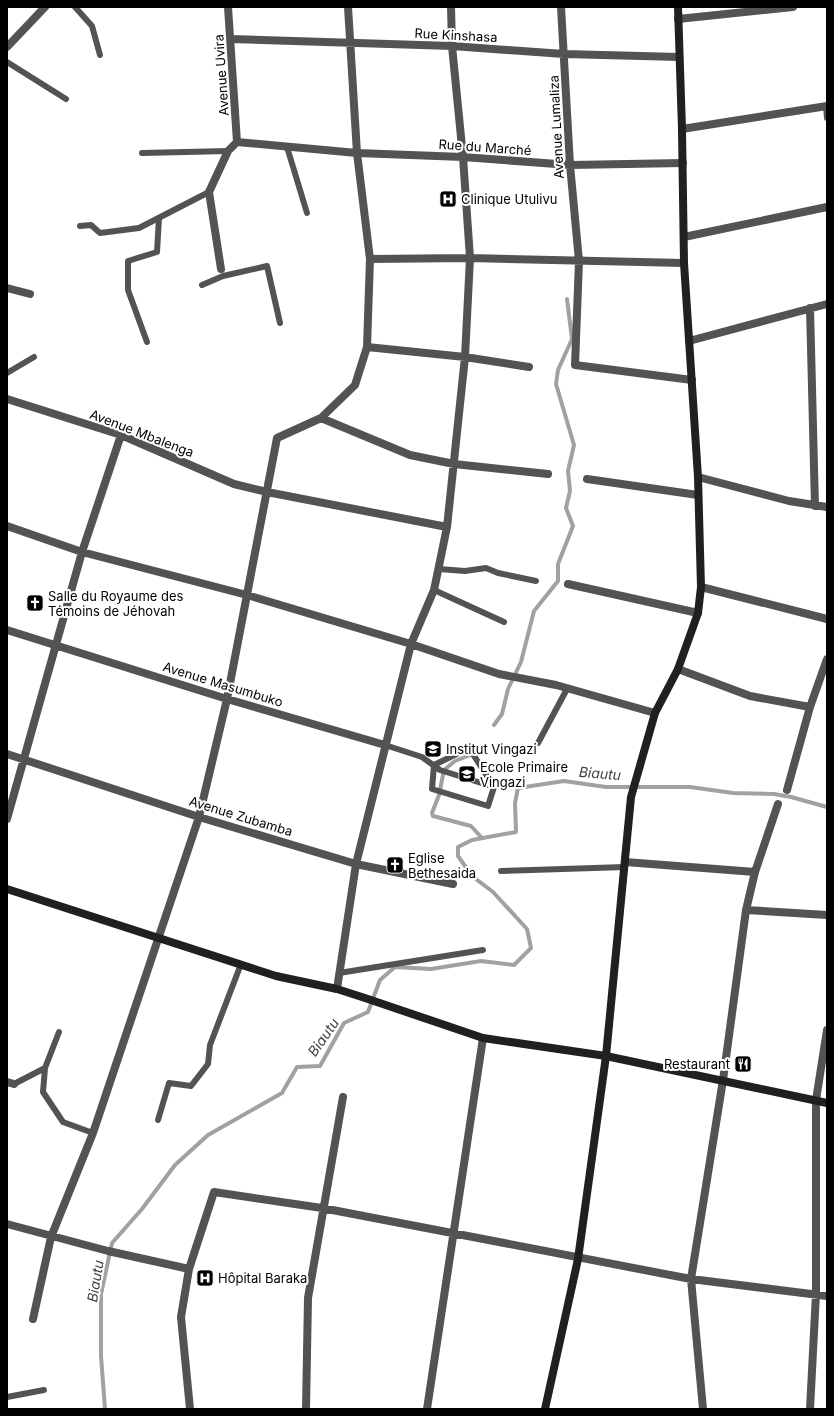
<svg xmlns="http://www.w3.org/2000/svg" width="834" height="1416" font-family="Inter,sans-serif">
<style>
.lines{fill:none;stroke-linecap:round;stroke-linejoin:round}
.stream{stroke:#a1a1a1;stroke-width:4}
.lane{stroke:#535353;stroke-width:6}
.street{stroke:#535353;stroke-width:8}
.secondary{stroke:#202020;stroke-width:8}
.labels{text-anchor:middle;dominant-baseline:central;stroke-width:4;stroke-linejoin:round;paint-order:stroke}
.street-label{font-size:13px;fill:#000;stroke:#fff}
.poi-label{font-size:13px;fill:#000;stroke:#fff;text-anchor:start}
.water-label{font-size:14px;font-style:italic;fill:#424242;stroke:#fff}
</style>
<rect width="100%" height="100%" fill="#fff"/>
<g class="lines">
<path class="stream" d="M494,725l8,-11 6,-25 13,-27 13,-51 24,-30v-17l15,-38 -7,-18 4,-17 -2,-20 6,-26 -18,-61 2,-14 14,-31 -5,-40
M482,838l-11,-12 -38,-10 -1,-3 7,-18 5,-25 11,-9 23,-9 8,-7
M105,1409l-4,-53v-62l11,-51 30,-34 33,-44 33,-30 74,-42 15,-26 23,-1 24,-43 24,-11 12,-32 15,-13 36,2 50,-8 33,4 17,-17 -4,-19 -34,-37 -21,-16 -14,-20v-9l14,-7 44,-8 -1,-29 3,-15 46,-7 42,6h84l43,6 41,1 17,3 36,10"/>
<path class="lane" d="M75,7l17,19 8,29
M7,62l59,37
M826,106l1,12
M287,147l20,66
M142,153l86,-2
M80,226l11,-1 9,8 39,-5 70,-36
M202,285l21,-9 44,-10 13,57
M147,342l-19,-52v-29l29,-9 2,-34
M7,373l27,-16
M439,569l26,2 21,-3 12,5 38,8
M434,590l70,32
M538,743l29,-54
M385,745l37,12 18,13 54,17
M469,748l25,39 -6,19 -56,-17 2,-24z
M501,871l124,-4
M339,973l144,-23
M45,1068l-2,24 20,30 30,11
M14,1084l31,-16 14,-36
M158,1120l11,-37 22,3 17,-22 2,-19 31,-81
M7,1397l37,-7"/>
<path class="street" d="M561,7l9,158 9,96 -4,104 117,15
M678,19l115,-12
M231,39l221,7 112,8 115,3
M7,47l38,-40
M682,129l145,-23
M237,142l120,11 106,4 107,8 113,-2
M684,237l143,-30
M370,259l100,-1 214,5
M221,269l-12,-77 19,-41 9,-9 -9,-135
M7,288l23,6
M810,308l5,198
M689,341l138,-37
M367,347l98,10 64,10
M7,399l114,36 113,49 33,8 180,35
M321,418l89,37 44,9 94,10
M698,477l91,24 38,6
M587,479l111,16
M7,526l75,26 165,43 164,49 88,30 57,11 99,28
M568,584l130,29
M701,587l126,32
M7,630l220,69 158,46
M678,669l72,27 60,11
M7,754l192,63 157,47 97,20
M787,790l23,-83 17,-48
M7,819l75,-267 39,-117
M625,862l130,10
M746,910l81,5
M337,989l19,-125 55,-220 23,-54 13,-63 18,-170 5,-99 -7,-101 -11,-111 -1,-39
M7,1082l7,2
M7,1224l101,27 81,18
M33,1319l18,-82 42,-104 106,-316 28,-118 50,-261 44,-20 34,-33 12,-38 3,-88 -13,-106 -9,-146
M190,1409l-9,-92 8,-48 25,-77 108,16 369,71 136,17
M306,1409l2,-111 35,-201
M427,1409l56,-371
M703,1409l-12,-130 32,-199 23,-170 9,-38 23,-68
M810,1409l6,-115v-194l11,-70"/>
<path class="secondary" d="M7,889l269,87 61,13 28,9 118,40 123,18 221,47
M545,1409l33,-150 28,-203 25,-259 24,-84 23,-44 20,-56 3,-26 -3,-110 -14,-214 -2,-134 -4,-122"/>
</g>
<defs>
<g id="hospital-square" transform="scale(0.9)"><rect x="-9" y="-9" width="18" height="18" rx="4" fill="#000" stroke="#fff"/><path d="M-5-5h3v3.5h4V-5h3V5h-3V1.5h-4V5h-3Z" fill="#fff"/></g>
<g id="church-square" transform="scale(0.9)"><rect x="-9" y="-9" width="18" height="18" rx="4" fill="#000" stroke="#fff"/><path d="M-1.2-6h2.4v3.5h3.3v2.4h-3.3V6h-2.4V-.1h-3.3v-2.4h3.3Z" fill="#fff"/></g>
<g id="school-square" transform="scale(0.9)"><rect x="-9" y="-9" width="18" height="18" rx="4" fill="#000" stroke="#fff"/><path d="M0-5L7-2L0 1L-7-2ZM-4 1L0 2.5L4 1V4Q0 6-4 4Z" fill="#fff"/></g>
<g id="restaurant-square" transform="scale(0.9)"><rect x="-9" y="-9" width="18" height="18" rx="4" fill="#000" stroke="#fff"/><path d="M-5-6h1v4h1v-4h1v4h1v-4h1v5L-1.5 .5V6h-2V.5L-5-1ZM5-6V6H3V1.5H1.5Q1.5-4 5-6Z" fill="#fff"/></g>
</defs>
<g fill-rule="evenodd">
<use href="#hospital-square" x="448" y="199"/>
<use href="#church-square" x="35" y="603"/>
<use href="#school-square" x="433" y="749"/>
<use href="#school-square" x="467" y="774"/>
<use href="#church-square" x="395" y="865"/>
<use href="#restaurant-square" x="743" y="1064"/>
<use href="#hospital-square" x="205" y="1278"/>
</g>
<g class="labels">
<g class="street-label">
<text transform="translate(456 35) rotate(3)">Rue Kinshasa</text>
<text transform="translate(221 75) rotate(-94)">Avenue Uvira</text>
<text transform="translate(556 127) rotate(-93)">Avenue Lumaliza</text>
<text transform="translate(485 147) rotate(4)">Rue du Marché</text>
<text transform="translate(142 433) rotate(21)">Avenue Mbalenga</text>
<text transform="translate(223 684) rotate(17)">Avenue Masumbuko</text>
<text transform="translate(241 816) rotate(17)">Avenue Zubamba</text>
</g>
<g class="poi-label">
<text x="461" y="199">Clinique Utulivu</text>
<text x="48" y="596">Salle du Royaume des<tspan x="48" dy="15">Témoins de Jéhovah</tspan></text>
<text x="446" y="749">Institut Vingazi</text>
<text x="480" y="767">Ecole Primaire<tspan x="480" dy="15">Vingazi</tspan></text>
<text x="408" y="858">Eglise<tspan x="408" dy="15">Bethesaida</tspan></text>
<text x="730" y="1064" text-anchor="end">Restaurant</text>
<text x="218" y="1278">Hôpital Baraka</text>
</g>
<g class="water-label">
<text transform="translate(600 773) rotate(5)">Biautu</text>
<text transform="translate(323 1037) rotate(-55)">Biautu</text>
<text transform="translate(95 1281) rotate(-81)">Biautu</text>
</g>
</g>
<rect width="834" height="1416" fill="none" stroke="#000000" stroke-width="16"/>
</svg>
